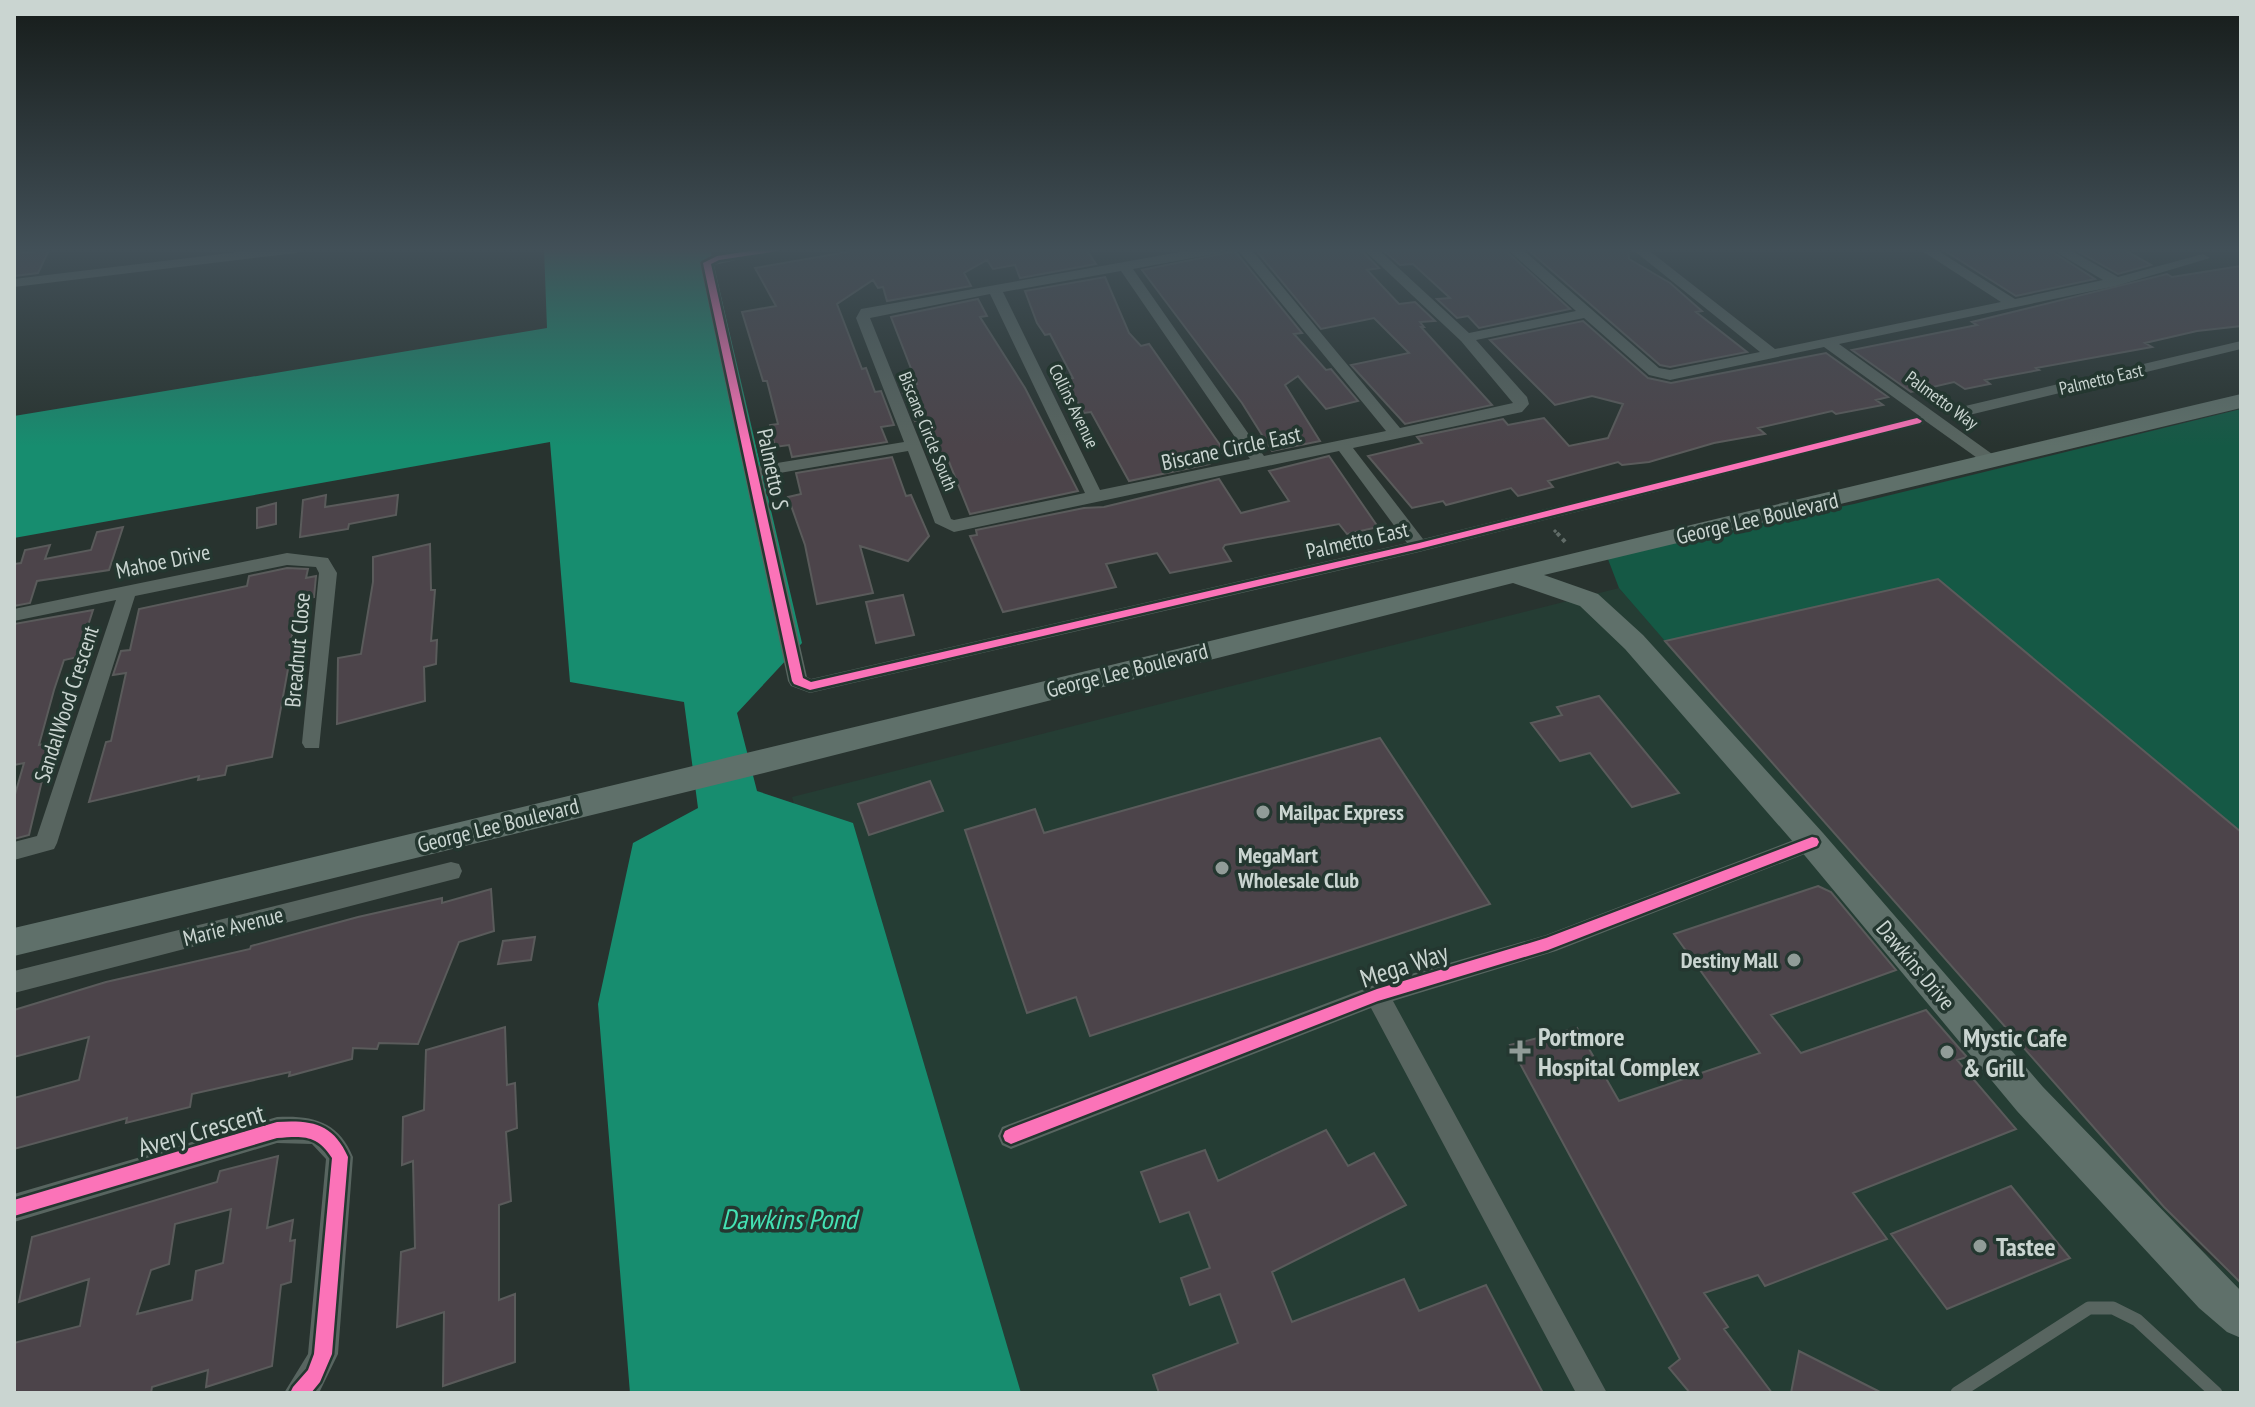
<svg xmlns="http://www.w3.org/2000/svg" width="2255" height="1407" font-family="'PT Sans Narrow',sans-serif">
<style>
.built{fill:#253d34}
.green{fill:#155945}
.water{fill:#178d6f}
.building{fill:#4c444a;stroke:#5a5b5b;stroke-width:2;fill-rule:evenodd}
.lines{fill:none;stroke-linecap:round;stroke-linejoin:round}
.path-far1{stroke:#606b67;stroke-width:3;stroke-dasharray:3 3;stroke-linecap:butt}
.path{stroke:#606b67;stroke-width:4;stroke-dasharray:4 4;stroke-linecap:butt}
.lane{stroke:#586560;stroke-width:13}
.street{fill:#586560;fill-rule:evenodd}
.secondary{fill:#5f706a;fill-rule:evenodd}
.cycleway-casing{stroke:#243730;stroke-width:5}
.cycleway{fill:#fb73b8;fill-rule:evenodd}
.poi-dot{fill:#919c98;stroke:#243730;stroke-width:3}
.labels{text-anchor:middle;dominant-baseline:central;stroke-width:7;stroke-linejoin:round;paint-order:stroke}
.far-street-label{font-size:18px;fill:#cad5d1;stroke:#243730}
.street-label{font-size:22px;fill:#cad5d1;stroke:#243730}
.poi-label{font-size:22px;font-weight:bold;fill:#cad5d1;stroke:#243730;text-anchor:start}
.near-street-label{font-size:26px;fill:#cad5d1;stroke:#243730}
.near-poi-label{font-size:26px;font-weight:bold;fill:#cad5d1;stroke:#243730;text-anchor:start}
.near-water-label{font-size:28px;font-style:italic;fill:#44e2b4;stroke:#243730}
</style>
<rect width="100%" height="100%" fill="#28332f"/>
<path class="built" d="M1619,588l579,658 43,37v110h-1278l-171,-596z"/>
<path class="green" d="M2241,409v423l-303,-253 -273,62 -46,-53 -13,-34 248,-50z"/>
<path class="water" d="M544,249h166l92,394 -65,70 20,78 96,32 168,570h-391l-32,-389 35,-161 65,-35 -14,-106 -114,-20 -20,-240 -536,96v-122l533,-88z"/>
<path class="building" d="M864,249h222l10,15 -76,14 -5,-13 -22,4 -6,-9 -23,13 7,13 -84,15 -4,-14 -5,1 -5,-8 -36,24 25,65 4,-1 9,24 6,-1 13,34 -13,2 6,15 -95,15 -3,-12 -14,2 -5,-22 8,-1 -11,-43h-4l-21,-69 34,-6 -21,-38z
M1255,249h105l19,19 -12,2 32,34 16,-2 20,19 -15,1 4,5h-3l71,78 -87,19 -54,-59 58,-12 -35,-35 -53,11z
M1382,249h122l66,60 -91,19 -11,-12 -11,2 -20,-19 13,-1 -37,-34 -13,1z
M1527,249h101l1,10 41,24 32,28 -6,1 51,40 -77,15 -10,-2z
M1942,249h106l47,30 -79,17z
M2074,249h49l28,16 -33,9z
M49,250l-11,23 -24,3v-22z
M1235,251l67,82 -8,1 32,36 5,-1 27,32 -32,8 -28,-33 -13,9 35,56 -48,10 -30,-48 -100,-133z
M2241,266v60l-44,5 -52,12 7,4 -116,21 3,2 -54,10 5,4 -25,5 -11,-7 -43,10 -59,-42 125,-25 -5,-3 195,-48 5,3z
M1105,277l24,56 12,13 8,-2 76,108 -22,5 6,7 -80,17 -38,-69 -7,1 -19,-33 8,-2 -23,-44 -5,1 -8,-12 -12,-32z
M978,299l9,17 -7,1 45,71 53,103 -108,23 -21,-52 -9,2 -15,-45 -10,2 -14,-34 16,-3 -26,-67z
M1583,321l65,57 23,5 155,-30 62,44 -12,3 7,5 -47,9 -4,-3 -74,17 7,6 -51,9 -65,19 -27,3 -4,-3 -70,19 5,6 -35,9 -7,-8 -65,17 -3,-4 -31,7 -44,-52 54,-13 -5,-6 86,-18 5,6 36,-7 25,28 39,-8 15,-34 -31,-8 -37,9 -65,-65z
M1329,456l49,71 -31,7 -8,-10 -114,21 -2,3 8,13 -61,12 -13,-20 -51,11 10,23 -113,25 -33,-76 7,-1 -1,-5 108,-22 20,-1 115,-28 22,34 48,-12 -20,-30z
M892,457l14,39 5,-1 18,41 -21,25 -48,-15 13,47 -56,11 -12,-59 -17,-48 13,-3 -5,-21z
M326,495l-1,12 73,-12 -2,20 -47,9 -1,5 -48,8 3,-37z
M276,503v21l-19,4v-20z
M123,527l-14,43 -72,11 -7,22 -16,3v-42l7,-1 4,-13 25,-5 -5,14 46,-9 6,-18z
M430,544l1,46h4l-4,51 6,-1 -1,24 -12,3 1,34 -88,23 1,-66 23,-4 12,-72v-25z
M287,568l21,1 -2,9 10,-2 -2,21 -14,2 -10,45 7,-1 -3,24 -6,2 -16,88 -45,9 -2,9 -27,5 1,-4 -110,26 17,-60 5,-1 15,-68 -13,2 8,-24 9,-1 9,-41 108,-23 2,-10z
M1938,579l303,253v451l-77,-76 -499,-566z
M903,595l11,40 -38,8 -10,-41z
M93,610l-15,47 -14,3 -10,30 -15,55 12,-2 -22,92 -15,4v-41l10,-35 -10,2v-141z
M1599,696l80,97 -47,14 -42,-54 -30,8 -29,-38 31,-8 -5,-8z
M1380,738l110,166 -400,132 -14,-39 -49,16 -62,-183 70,-21 9,24z
M930,781l13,30 -74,24 -11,-31z
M1818,886l13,6 65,78 -125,45 30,38 125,-43 41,47 -10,3 59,69 -163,64 34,46 -122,47 -7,-11 -54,18 24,34 -4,2 48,64h-82l-21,-25 11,-9 -170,-314 67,-17 42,73 141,-48 -86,-119z
M491,889l3,42 -35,11 -41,102 -39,-1 -2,6 -24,-1 -1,11 -63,17 1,-4 -98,22 -2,13 -64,16 1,-5 -113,31v-51l65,-18 10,-43 -75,20v-47l92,-28 144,-33 1,-3 107,-29 84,-19v5z
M535,937l-4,23 -33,4 5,-23z
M505,1027l2,58 8,-2 2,45 -11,4 5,69 -12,4v95l16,-6v68l-72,24 1,-74 -47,15 4,-75 14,-4 -2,-87 -11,4 1,-48 21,-7 2,-60z
M1326,1130l22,36 26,-13 32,52 -134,67 20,50 112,-43 15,32 67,-26 57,108h-384l-6,-18 85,-32 -18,-49 -30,11 -9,-27 29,-10 -21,-56 -29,10 -19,-50 64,-22 13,31z
M278,1156l-11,72 26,-8 -3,21 5,-1 -4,42 -10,3 -9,81 -66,21 2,-17 -56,17 -1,6h-137v-50l66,-17 9,-47 -70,23 13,-65 185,-55 3,-11zM231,1209l-8,54 -27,8 -4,29 -55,14 14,-44 18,-6 6,-40z
M2011,1186l59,72 -123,51 -56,-75z
M1799,1351l83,42h-91z"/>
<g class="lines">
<path class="path-far1" d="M1554,530l5,5"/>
<path class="path" d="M1557,533l10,11"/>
<path class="lane" d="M1957,1393l132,-85h24l24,12 79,73"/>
<path class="street" d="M263,249h40l-7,4 -282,34v-8z
M751,249h34l-71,16 45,201 145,-24 -48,-124 5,-9 336,-60h30l-7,4 -87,16 131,187 122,-25 -149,-182h14l149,179 113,-25 -52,-62 -98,-92h15l91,84 107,-22 -69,-62h15l137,119 11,2 90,-18 -128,-103h15l128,100 226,-47 -82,-53h16l80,50 88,-19 -52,-31h17l50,28 85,-23 7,4 -94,28 -277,58 160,115v6h-12l-63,-45 -1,4 -504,128 -609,141 -19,-7 -3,-5 -88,-418 12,-8zM1121,271l129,188 -150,31 -97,-198zM990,294l95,199 -131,27 -3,-1 -81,-201zM1584,318l65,57 21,5 154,-33 97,70 -498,122 -70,-91 169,-36 7,-8 -2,-7 -51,-57zM908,451l27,72 19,9 385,-81 68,92 -596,136 -4,-2 -45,-201z
M2241,341v8l-280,68 -8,-5 8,-5z
M287,553l41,5 9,15 -18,175h-14l-3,-5 17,-170 -3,-6 -29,-2 -152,31 -78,247 -3,6 -40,11v-18l23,-6 79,-236 -102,21v-12z
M1812,833l8,3 3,6 -3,6 -264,103 -163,50 214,392h-31l-205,-385 -360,141 -9,-4 -4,-9 4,-9 375,-143 169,-49z
M451,862l8,2 3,7 -3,7 -8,2 -437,113v-22z
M277,1117c36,-2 62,5 76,40l-15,197 -19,39h-35l24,-39 18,-195 -14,-15 -35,-1 -263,79v-28z"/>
<path class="secondary" d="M2241,394v14l-697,167 54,19 45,41 180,198 220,254 198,204v47l-14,-6 -28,-24 -182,-197 -216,-260 -176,-202 -45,-43 -67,-23 -749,190 -750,183v-28c743,-175 1484,-359 2227,-534z"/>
<g class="cycleway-casing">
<path id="cycleway" d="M762,249h20l-4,2 -59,9 -8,4 92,414 8,4 608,-139 498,-125 5,3 -2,2 -501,126 -609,141 -16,-6 -2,-3 -89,-418 14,-7z
M1812,837l5,1 2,4 -2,4 -269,104 -170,51 -367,143 -6,-3 -2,-5 2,-5 6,-3 366,-139 169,-51z
M277,1122c34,-2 56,1 71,35l-16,197 -12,28 -9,11h-21l3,-6 15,-17 6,-16 18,-196c-15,-24 -30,-22 -55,-20l-263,78v-16z"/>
</g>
<use href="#cycleway" class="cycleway"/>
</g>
<linearGradient id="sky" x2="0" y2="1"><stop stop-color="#161c1a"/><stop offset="0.56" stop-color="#425058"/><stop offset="1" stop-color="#425058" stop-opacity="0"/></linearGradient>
<rect width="2255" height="446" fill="url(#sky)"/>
<g class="poi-dot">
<circle cx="1263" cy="812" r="8"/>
<circle cx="1222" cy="868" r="8"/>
<circle cx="1794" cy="960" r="8"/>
<path d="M1516 1039h8v8h8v8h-8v8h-8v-8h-8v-8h8z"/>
<circle cx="1947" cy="1052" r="8"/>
<circle cx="1980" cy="1246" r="8"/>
</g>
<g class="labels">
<g class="far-street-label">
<text transform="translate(2101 379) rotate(-13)">Palmetto East</text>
<text transform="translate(1942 400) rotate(36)">Palmetto Way</text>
<text transform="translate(1074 406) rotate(64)">Collins Avenue</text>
<text transform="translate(928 431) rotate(68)">Biscane Circle South</text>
</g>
<g class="street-label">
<text transform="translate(1231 448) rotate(-12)">Biscane Circle East</text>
<text transform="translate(773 469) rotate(78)">Palmetto S</text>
<text transform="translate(1757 518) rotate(-13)">George Lee Boulevard</text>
<text transform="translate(1357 540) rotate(-13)">Palmetto East</text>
<text transform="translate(163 561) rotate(-12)">Mahoe Drive</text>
<text transform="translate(297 650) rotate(-85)">Breadnut Close</text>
<text transform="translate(1127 670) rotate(-14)">George Lee Boulevard</text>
<text transform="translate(66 704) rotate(-72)">SandalWood Crescent</text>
<text transform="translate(498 825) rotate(-14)">George Lee Boulevard</text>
<text transform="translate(233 926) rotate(-14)">Marie Avenue</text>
<text transform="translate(1916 965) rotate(50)">Dawkins Drive</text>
</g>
<g class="poi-label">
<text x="1279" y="812">Mailpac Express</text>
<text x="1238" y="855">MegaMart<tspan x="1238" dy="25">Wholesale Club</tspan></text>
<text x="1778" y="960" text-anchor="end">Destiny Mall</text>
</g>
<g class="near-street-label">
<text transform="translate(1404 965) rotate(-18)">Mega Way</text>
<text transform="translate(201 1130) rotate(-16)">Avery Crescent</text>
</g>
<g class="near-poi-label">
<text x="1538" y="1036">Portmore<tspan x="1538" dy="30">Hospital Complex</tspan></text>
<text x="1963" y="1037">Mystic Cafe<tspan x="1963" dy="30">&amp; Grill</tspan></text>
<text x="1996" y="1246">Tastee</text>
</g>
<g class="near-water-label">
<text x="789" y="1218">Dawkins Pond</text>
</g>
</g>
<rect width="2255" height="1407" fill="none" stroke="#cad5d1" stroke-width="32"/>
</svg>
